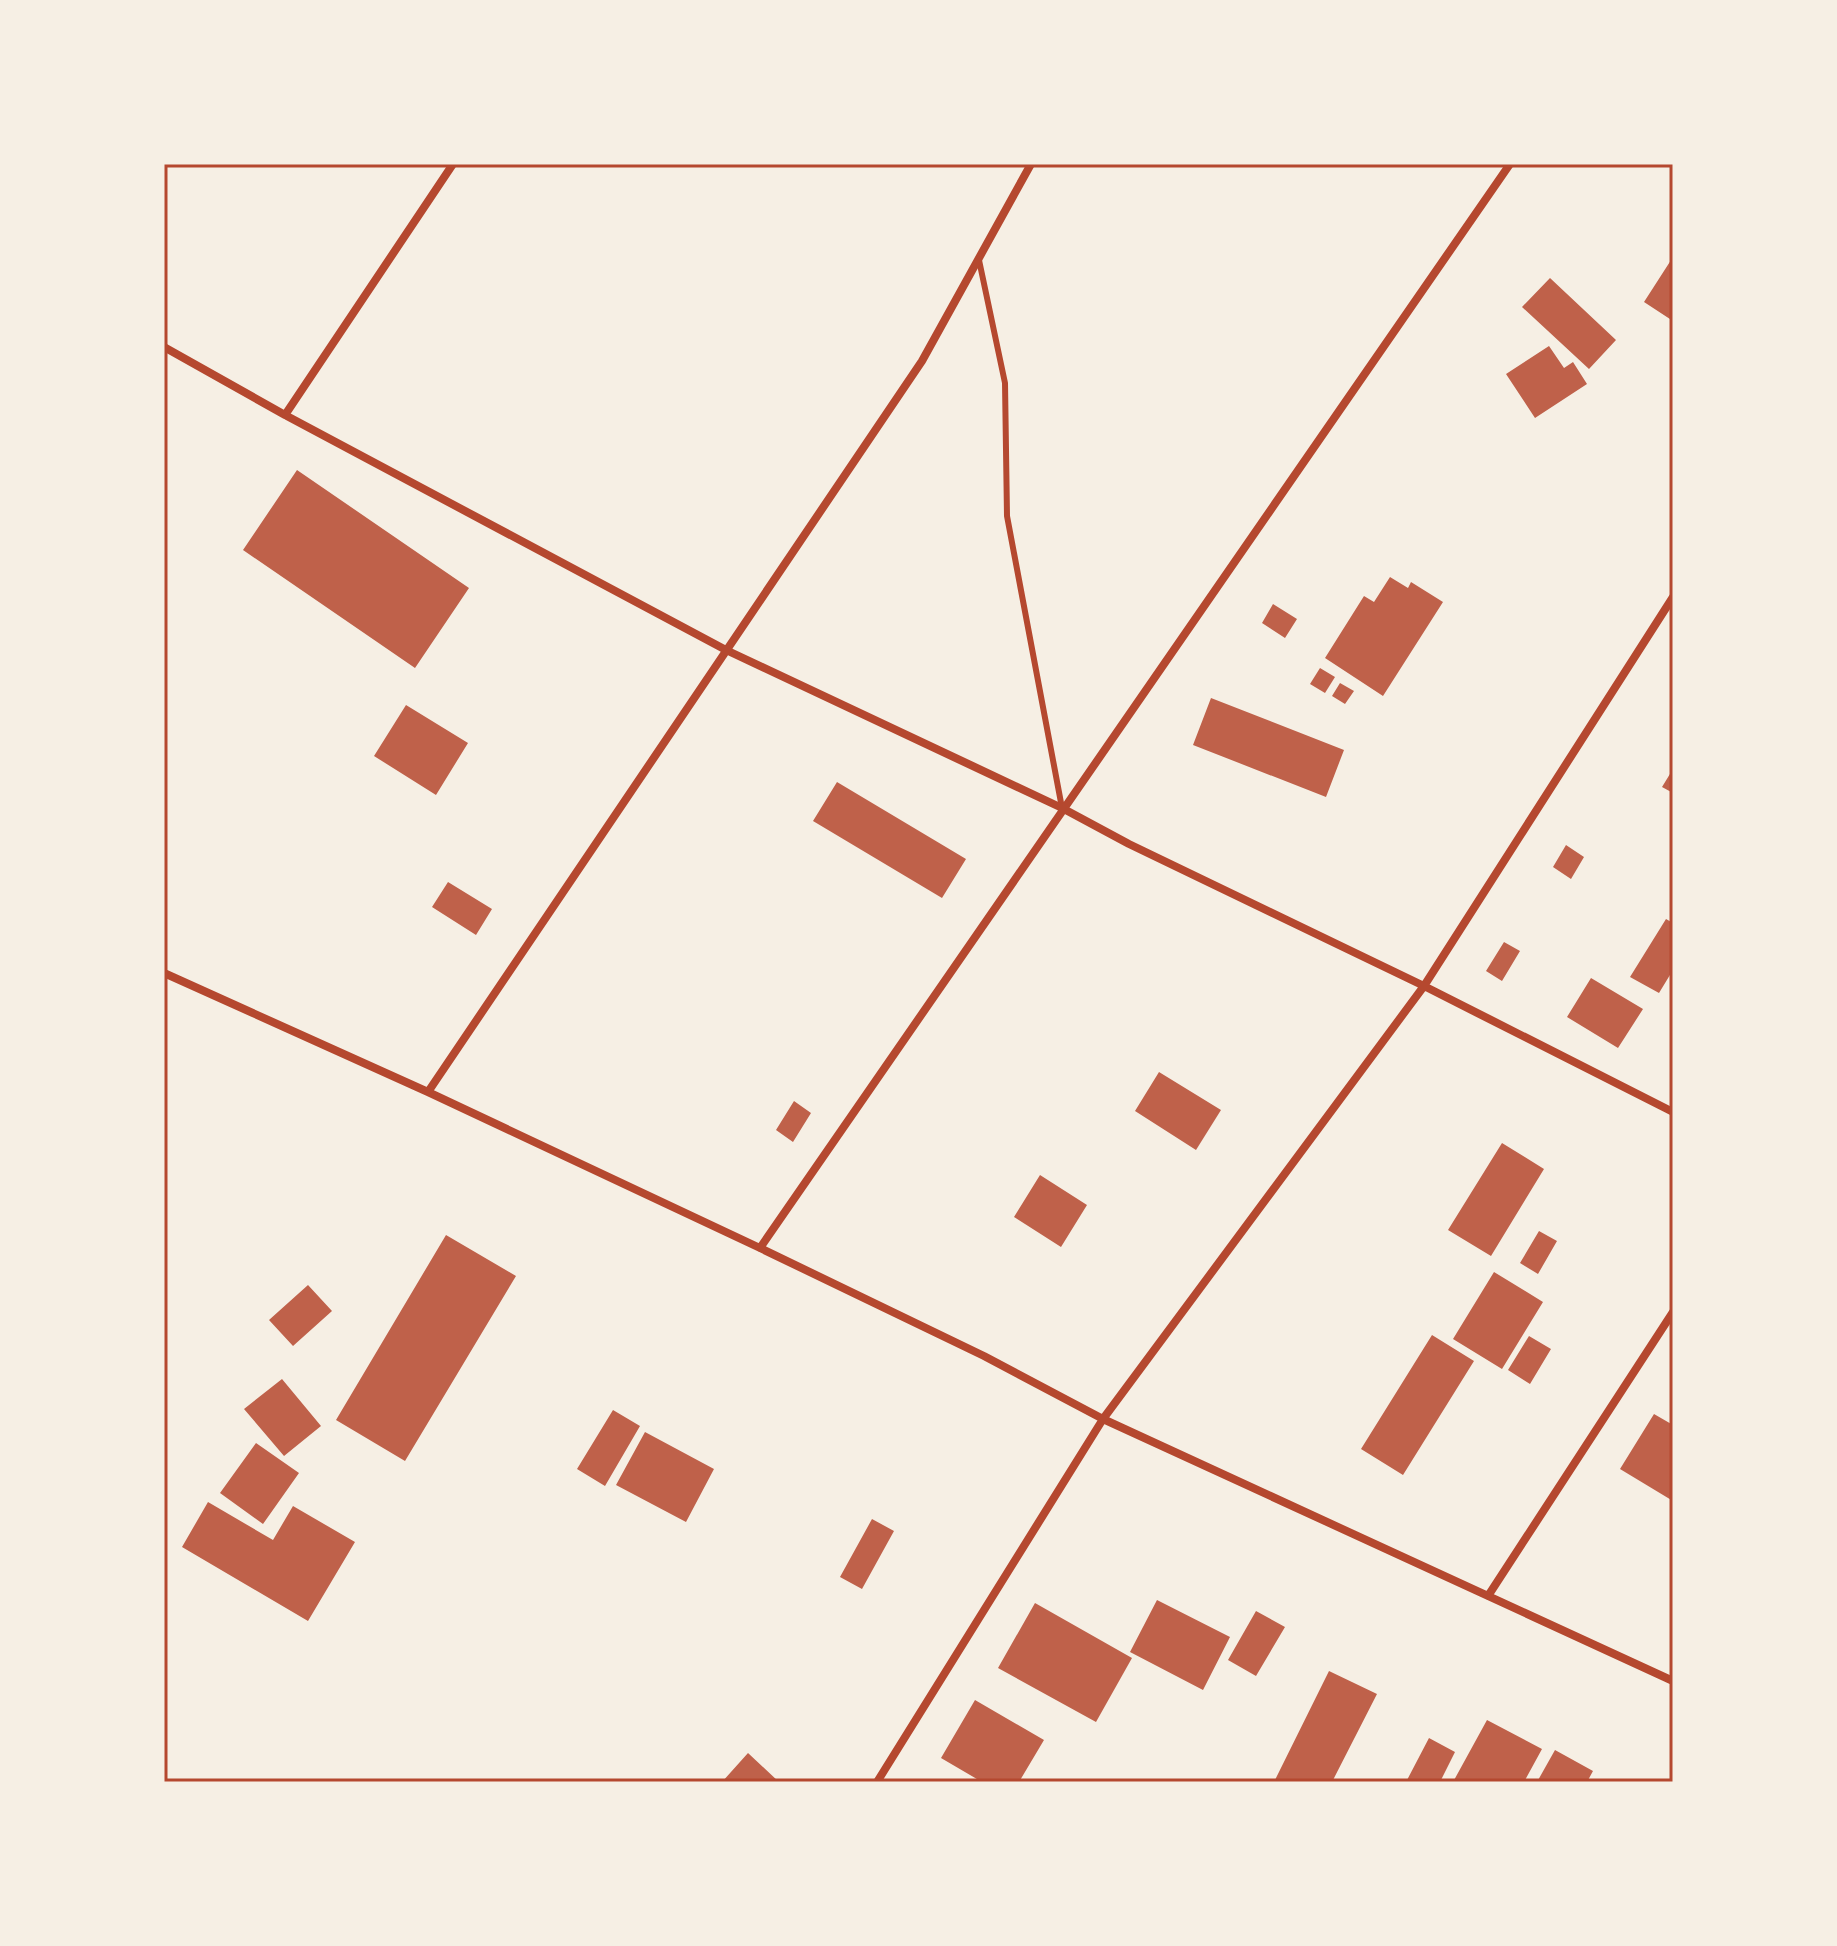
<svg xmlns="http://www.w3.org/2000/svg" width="1837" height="1946" font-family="'PT Sans',sans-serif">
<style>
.building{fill:#bf614a}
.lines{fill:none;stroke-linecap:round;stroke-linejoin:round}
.service{stroke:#b5482f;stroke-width:6}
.minor{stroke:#b5482f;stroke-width:8}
.neatline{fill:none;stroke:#b5482f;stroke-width:3}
</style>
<rect width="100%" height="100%" fill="#f6efe4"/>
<path class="building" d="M1673,257v64l-29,-19z
M1550,278l66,62 -27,29 -67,-62z
M1549,346l15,22 9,-6 14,22 -52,34 -29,-44z
M297,470l172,118 -54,80 -172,-118z
M1390,577l18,11 3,-6 32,20 -60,94 -58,-38 39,-62 10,6z
M1273,604l24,15 -12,19 -23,-15z
M1320,668l15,9 -10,16 -15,-9z
M1340,683l14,8 -9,13 -13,-8z
M1211,698l133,52 -18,47 -133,-52z
M406,705l62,38 -32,52 -62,-39z
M1673,769v24l-11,-6z
M837,782l129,77 -24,39 -129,-77z
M1566,845l18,12 -13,22 -18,-12z
M448,882l44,27 -16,26 -44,-28z
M1666,919l7,4v47l-14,23 -29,-16z
M1504,942l16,9 -18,30 -16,-10z
M1591,978l52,31 -25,39 -51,-31z
M1159,1072l62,38 -25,40 -61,-39z
M794,1101l17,12 -18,29 -17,-12z
M1502,1143l42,26 -53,87 -43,-26z
M1040,1175l47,30 -26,42 -47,-30z
M1539,1231l18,10 -19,33 -18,-11z
M446,1235l70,41 -111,185 -69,-41z
M1494,1272l49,30 -41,67 -49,-30z
M308,1285l24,26 -39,35 -24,-26z
M1432,1335l42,26 -71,114 -42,-26z
M1529,1336l22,13 -21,35 -22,-14z
M282,1379l39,47 -37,30 -40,-47z
M613,1410l27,16 -35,60 -28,-17z
M1654,1414l19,11v76l-53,-32z
M645,1432l69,37 -28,53 -70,-37z
M256,1443l43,30 -36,51 -43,-31z
M208,1502l65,38 20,-34 62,36 -47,79 -126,-74z
M872,1519l22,12 -32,58 -22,-12z
M1157,1600l73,37 -27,53 -73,-38z
M1035,1603l97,55 -36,64 -98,-54z
M1256,1611l29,16 -29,49 -28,-16z
M1329,1671l48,23 -45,88h-58z
M975,1700l69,40 -25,42h-37l-41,-24z
M1487,1720l55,29 -18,33h-71z
M1429,1738l26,14 -15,30h-34z
M1555,1750l38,21 -6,11h-50z
M748,1753l31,29h-57z"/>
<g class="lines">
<path class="service" d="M979,260l26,123 2,133 55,292"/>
<path class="minor" d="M164,347l121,68 441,235 336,158 67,36 295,142 249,126
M285,415l168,-251
M164,973l264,119 332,156 224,108 119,63 570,262
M428,1092l494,-731 109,-197
M760,1248l750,-1084
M1488,1596l185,-284
M877,1782l226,-363 321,-433 249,-389"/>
</g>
<rect width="1837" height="1946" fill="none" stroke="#f6efe4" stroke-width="332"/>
<rect x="166" y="166" width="1505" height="1614" class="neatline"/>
</svg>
